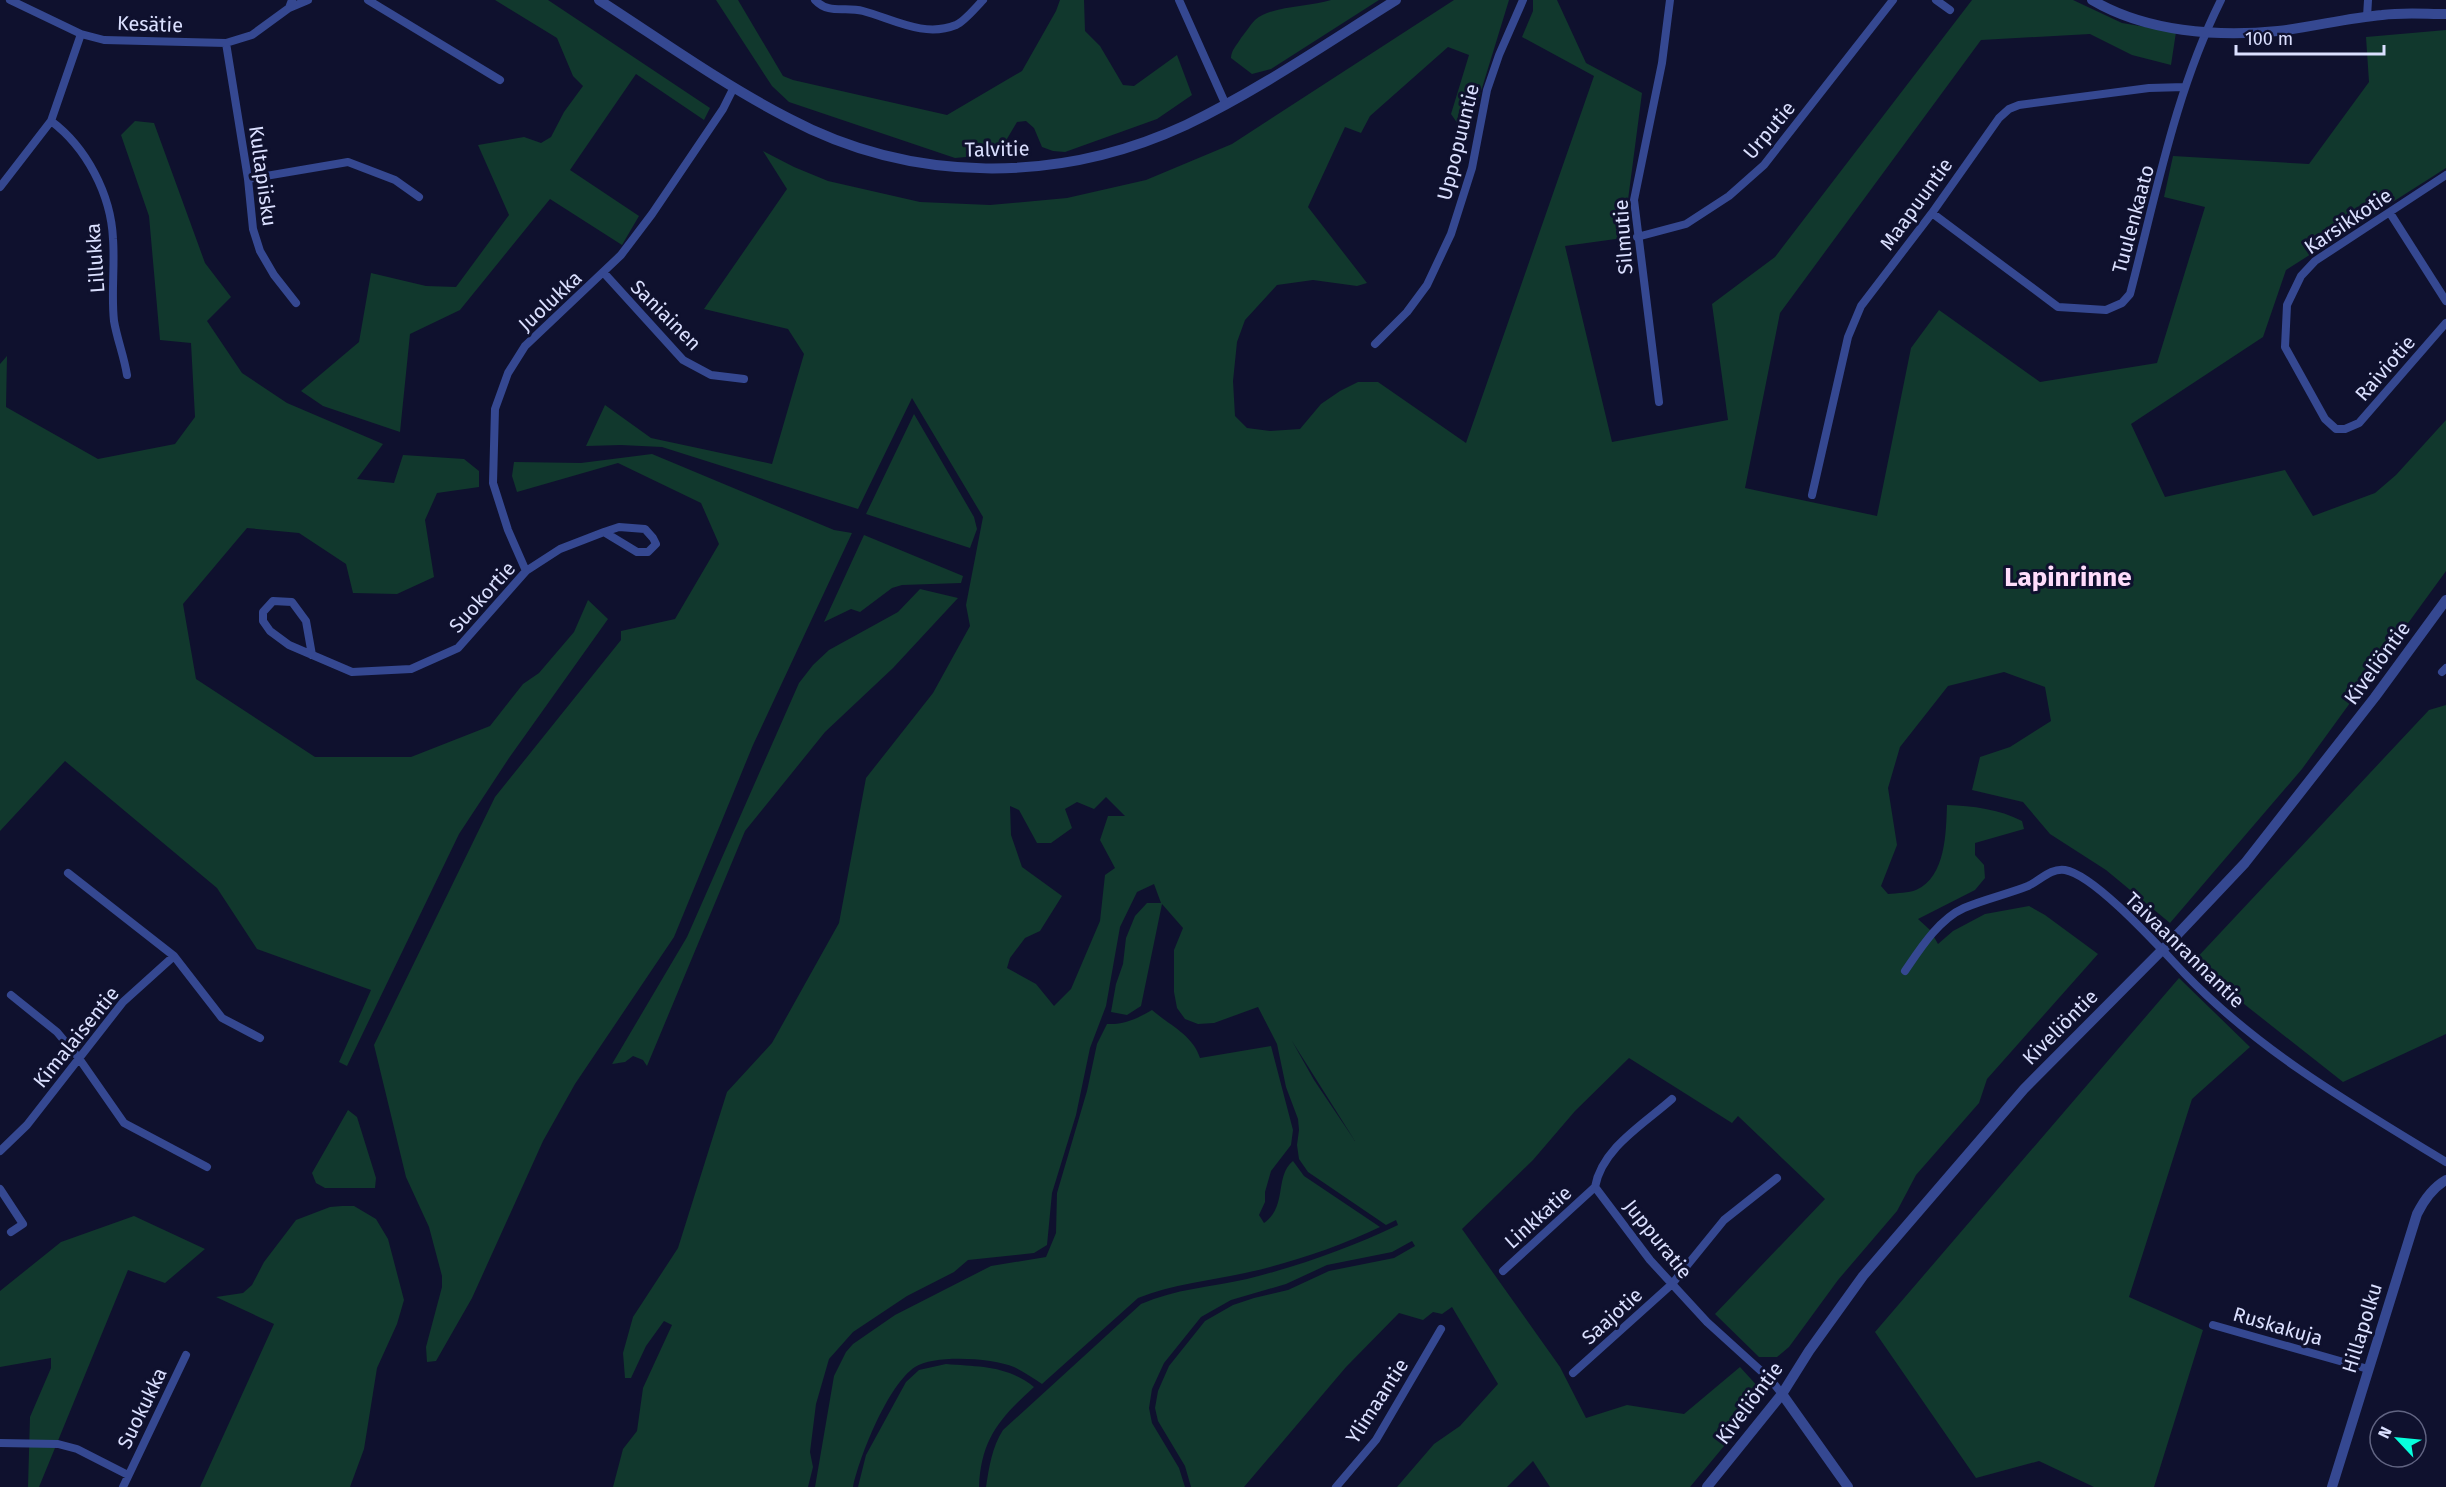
<svg xmlns="http://www.w3.org/2000/svg" width="2446" height="1487" font-family="'Fira Sans',sans-serif">
<style>
.green{fill:#11382d;fill-rule:evenodd}
.lines{fill:none;stroke-linecap:round;stroke-linejoin:round}
.minor{stroke:#354891;stroke-width:8}
.tertiary{stroke:#354891;stroke-width:10}
.labels{text-anchor:middle;dominant-baseline:central;stroke-width:6;stroke-linejoin:round;paint-order:stroke}
.street-label{font-size:20px;fill:#dbe0ff;stroke:#0f112e}
.district-label{font-size:26px;font-weight:bold;fill:#ffddfb;stroke:#0f112e}
</style>
<rect width="100%" height="100%" fill="#0f112e"/>
<path class="green" d="M495,0h53l162,108 -6,12 -68,-46 -66,96 69,46 -17,29 -72,-46 -90,111 -50,24 -10,98 -77,-26 -22,-15 58,-49 12,-69 55,13 30,1 53,-72 -31,-70 46,-8 17,6 10,-6 13,-25 19,-26 -10,-10 -16,-38z
M716,0h22l45,76 10,4 154,35 75,-44 34,-60 4,-11h24l1,31 15,15 23,39 11,1 43,-31 15,40 -35,24 -92,33 -12,-1 -11,-4 -8,-19 -8,-7 -9,1 -19,32 -43,4 -166,-56 -17,-16z
M1331,0h48l-108,69 -19,5 -21,-16c0,-8 6,-13 10,-20 5,-6 9,-13 14,-18 15,-14 54,-13 76,-20z
M1454,0h55l-42,137 -16,-23 18,-59 -21,-8 -78,69 -9,17 -16,-6 -37,80 59,76 -10,3 -44,-6 -36,5 -32,35 -8,22 -4,39 2,35 12,12 23,3 30,-2 21,-25 19,-13 18,-9h20l88,61 128,-367 -72,-39 11,-26v-11h24l29,63 56,30 -19,145 -58,8 47,196 116,-22 -16,-116 63,-47 197,-257h101l49,23 54,9 -5,33 -39,-10 -42,-21 -109,6 -201,273 -35,175 132,28 34,-168 28,-38 101,72 117,-19 48,-156 -41,-10 9,-41 136,8 60,-82 -3,-45 80,-7v138l-160,102 -23,67 -132,87 34,73 120,-27 28,46 62,-23 21,-18 50,-55v151l-144,198 -132,154 -64,-53 -56,-36 -27,-32 -51,-12 8,-33 30,-10 41,-26 -6,-34 -41,-15 -56,14 -48,61 -12,41 9,57 -16,41 7,8c9,-1 21,-1 28,-4 30,-13 30,-58 31,-85 26,1 52,4 75,16l2,8 -49,14v12l9,10 1,13 -10,12 -57,29 12,11 8,14 15,-13 32,-17 44,-8 16,9 53,39 -111,125 -8,24 -63,72 -19,36 -59,69 -49,67 -12,10h-18l-44,-43 110,-115 -87,-83 -6,7 -103,-65 -54,53 -42,49 -71,69 98,138 26,51 41,-13 57,9 56,-47 21,23 -2,14 -69,83h-140l-17,-26 -26,26h-110l37,-43 26,-18 38,-42 -46,-77 -10,7 -9,-2 -10,8 -24,-7 -53,54 -102,120h-53l-6,-21 -27,-45 -3,-13 3,-17 11,-25 36,-45 28,-16 21,-7 34,-8 41,-19 65,-13 21,-12 -3,-5 -20,11 -65,13 -41,19 -55,16 -30,17 -37,46 -12,26 -3,19 3,15 27,45 6,19h-199c3,-20 6,-40 17,-57l138,-126c34,-15 70,-17 106,-25 52,-13 103,-31 151,-54l-2,-5 -10,5 -78,-53 -9,-13 -2,-14 2,-15 -1,-11 -12,-32 -9,-43 -19,-37 -44,16 -16,1 -13,-5 -8,-11 -3,-16v-42l9,-22 -21,-24 -21,102 -14,9 -16,-3 5,-28 7,-20 3,-26 9,-22 12,-13h14l-7,-19 -17,8 -17,35 -14,79 -16,42 -14,67 -24,78 -5,52 -13,8 -66,7 -14,12 -47,24 -54,36 -24,27 -13,45 -6,48 3,15 -5,20h-195l10,-38 14,-18 6,-43 29,-63 -8,-4 -18,25 -15,32h-6l-2,-25 10,-36 45,-69 49,-156 45,-49 67,-120 27,-145 67,-85 37,-67 -4,-21 17,-88 -71,-119 -54,111 -196,-62 -41,-2 -35,1 19,-41 46,33 121,26 32,-110 -16,-25 -84,-20 83,-120 -24,-38 31,16 34,14 92,21 70,3 77,-7 79,-18 86,-36zM1106,797l19,19h-17l-8,24 15,28 -10,7 -5,46 -29,68 -17,17 -18,-22 -29,-16 3,-10 15,-20 15,-7 22,-35 -40,-29 -11,-32 -1,-29 9,4 18,33h14l21,-15 -7,-19 12,-7 17,7zM1292,1041l63,100 -41,-61z
M135,121l19,2 51,140 26,34 -24,24 35,52 45,30 96,41 -26,35 37,4 9,-28 61,4 15,12v16l-42,6 -12,27 9,57 -37,17 -44,-1 -7,-29 -47,-31 -52,-5 -64,76 13,75 119,78h96l79,-31 33,-42 16,-11 35,-41 14,-32 20,19 -99,139 -50,76 -112,232 -8,-4 32,-72 -114,-41 -40,-61 -152,-127 -65,70v-467l7,-8 -1,51 92,52 77,-15 20,-27 -4,-74 -31,-3 -11,-124 -28,-81z
M914,414l60,103 3,12 -7,19 -104,-34z
M652,454l182,76 18,3 -99,212 -79,192 -99,147 -32,57 -71,157 -36,63 -9,1 -1,-15 16,-60v-11l-13,-49 -23,-50 -32,-132 121,-248 126,-157v-9l54,-12 44,-75 -18,-41 -83,-40 -101,29 -5,-16 2,-14 67,1z
M864,535l99,41 -2,7 -59,2 -10,3 -32,24 -9,-3 -27,13z
M920,589l38,9 -65,70 -68,64 -80,99 -98,235 -4,-6 -10,-4 -8,6 -13,2 75,-127 112,-254 14,-18 16,-15 69,-38z
M2446,705v329l-103,48 -151,-119 237,-253z
M2179,978l71,69 -58,52 -63,198 74,33 -49,157h-60l-55,-26 -63,17 -101,-146z
M1152,1010c17,15 41,25 48,48l71,-12 22,84 -2,15 -20,26 -6,21v10l-6,13 5,8c24,-17 10,-46 29,-62l11,15 76,51c-42,20 -89,36 -135,46 -36,8 -72,11 -107,25l-96,86c-9,-6 -18,-12 -28,-17 -21,-9 -79,-13 -99,0 -27,18 -55,88 -62,120h-38l19,-111 12,-24 7,-8 42,-29 96,-49 55,-9 10,-24 1,-40 30,-102 10,-47 10,-20c18,1 31,-6 45,-14z
M348,1110l9,7 19,61 -1,10h-50l-9,-5 -4,-10z
M342,1206h12l22,13 12,20 16,61 -7,24 -20,44 -13,81 -14,38h-150l74,-163 -58,-27 27,-4 9,-8 12,-23 32,-42 34,-13z
M134,1216l71,33 -40,34 -37,-13 -89,217h-11l2,-70 21,-49v-10l-51,9v-76l61,-49z
M946,1364c34,3 60,1 88,23 -34,31 -53,52 -55,100h-121l8,-32 40,-73 13,-12z"/>
<g class="lines">
<path class="minor" d="M10,0l71,34 23,6 122,3 26,-8 37,-27 3,-8
M368,0l132,80
M815,0c14,15 30,6 48,11 30,8 61,27 93,14 9,-4 20,-18 27,-25
M1179,0l46,103
M1936,0l14,10
M289,8l19,-8
M2367,17l1,-17
M226,43l22,136 5,50 7,22 14,24 22,28
M51,121c35,26 60,73 62,118 2,27 -2,55 1,82 3,18 10,35 13,54
M2446,175l-131,86 -14,15 -14,29 -2,42 40,72 11,10h9l14,-6 87,-100
M248,179l100,-17 47,18 24,17
M0,187l51,-66 30,-87
M1932,213l126,94 48,3 16,-7 8,-9c26,-99 45,-202 91,-294
M2390,213l56,88
M1637,237l49,-13 43,-28 35,-31 129,-165
M604,273l79,87 28,15 33,4
M1375,344l32,-32 20,-27 24,-51 21,-66 15,-78 12,-35 24,-55
M1659,402l-25,-202 28,-137 8,-63
M1812,495l36,-158 13,-31 71,-93 67,-95 10,-9 10,-4 130,-17 36,-1
M526,571l-18,-41 -15,-47 2,-74 13,-36 17,-27 96,-91 31,-41 71,-105 11,-22
M312,655l-6,-34 -14,-19 -19,-1 -10,11v9l7,10 19,14 63,27 59,-3 47,-21 68,-77 34,-22 44,-17 33,20h11l8,-8 -3,-6 -8,-9 -26,-2 -15,5
M2442,672l4,-4
M68,873l106,83
M1905,971c15,-22 34,-52 59,-63 21,-9 44,-14 64,-22 13,-6 22,-18 37,-16 30,5 96,79 119,103 76,79 170,133 262,189
M11,995l46,37 21,25 46,66 83,44
M1672,1099c-28,25 -70,49 -77,88l55,73 57,62 64,58 11,14
M0,1151l27,-26 96,-123 51,-46 48,62 38,20
M0,1189l23,35 -12,8
M1503,1271l92,-84
M2213,1325l155,44
M1573,1373l99,-89 52,-64 53,-42
M0,1443l58,1 19,5 51,26
M123,1487l63,-132
M1336,1487l40,-47 65,-111"/>
<path class="tertiary" d="M599,0c62,40 123,84 189,118 124,66 271,66 398,7 73,-35 141,-82 210,-125
M2092,0c54,32 125,37 186,31 35,-4 69,-13 104,-16 21,-3 43,-1 64,-1
M1782,1394l66,93
M1707,1487l75,-93 27,-43 54,-75 161,-187 152,-153 69,-73 130,-166 71,-97
M2332,1487l85,-273c7,-14 15,-26 29,-34"/>
</g>
<g class="labels">
<g class="street-label">
<text transform="translate(150 24) rotate(2)">Kesätie</text>
<text transform="translate(1769 130) rotate(-50)">Urputie</text>
<text transform="translate(1458 142) rotate(-76)">Uppopuuntie</text>
<text transform="translate(997 149) rotate(-1)">Talvitie</text>
<text transform="translate(263 176) rotate(82)">Kultapiisku</text>
<text transform="translate(1916 204) rotate(-54)">Maapuuntie</text>
<text transform="translate(2133 219) rotate(-75)">Tuulenkaato</text>
<text transform="translate(2348 221) rotate(-34)">Karsikkotie</text>
<text transform="translate(1623 237) rotate(-94)">Silmutie</text>
<text transform="translate(95 258) rotate(-94)">Lillukka</text>
<text transform="translate(550 301) rotate(-43)">Juolukka</text>
<text transform="translate(666 315) rotate(45)">Saniainen</text>
<text transform="translate(2385 368) rotate(-49)">Raiviotie</text>
<text transform="translate(482 597) rotate(-48)">Suokortie</text>
<text transform="translate(2377 663) rotate(-54)">Kiveliöntie</text>
<text transform="translate(2185 950) rotate(44)">Taivaanrannantie</text>
<text transform="translate(2060 1027) rotate(-45)">Kiveliöntie</text>
<text transform="translate(76 1037) rotate(-51)">Kimalaisentie</text>
<text transform="translate(1538 1217) rotate(-42)">Linkkatie</text>
<text transform="translate(1658 1239) rotate(51)">Juppuratie</text>
<text transform="translate(1612 1316) rotate(-42)">Saajotie</text>
<text transform="translate(2278 1326) rotate(16)">Ruskakuja</text>
<text transform="translate(2362 1328) rotate(-73)">Hillapolku</text>
<text transform="translate(1377 1401) rotate(-57)">Ylimaantie</text>
<text transform="translate(1749 1403) rotate(-53)">Kiveliöntie</text>
<text transform="translate(142 1408) rotate(-64)">Suokukka</text>
</g>
<g class="district-label">
<text x="2068" y="577">Lapinrinne</text>
</g>
</g>
<g transform="translate(2398 1439) rotate(296)"><circle r="28" fill="#0f112e" stroke="#616482" stroke-width="1.5"/>
<path d="M0-4.5L10 22L0 15L-10 22Z" fill="#07ffdc"/>
<text y="-9" font-size="16" font-weight="bold" text-anchor="middle" fill="#dbe0ff">N</text>
</g>
<path d="M2236 45v9h148v-9" fill="none" stroke="#dbe0ff" stroke-width="3"/>
<text x="2245" y="45" font-size="18" fill="#dbe0ff" stroke="#0f112e" stroke-width="4.5" paint-order="stroke">100 m</text>
</svg>
